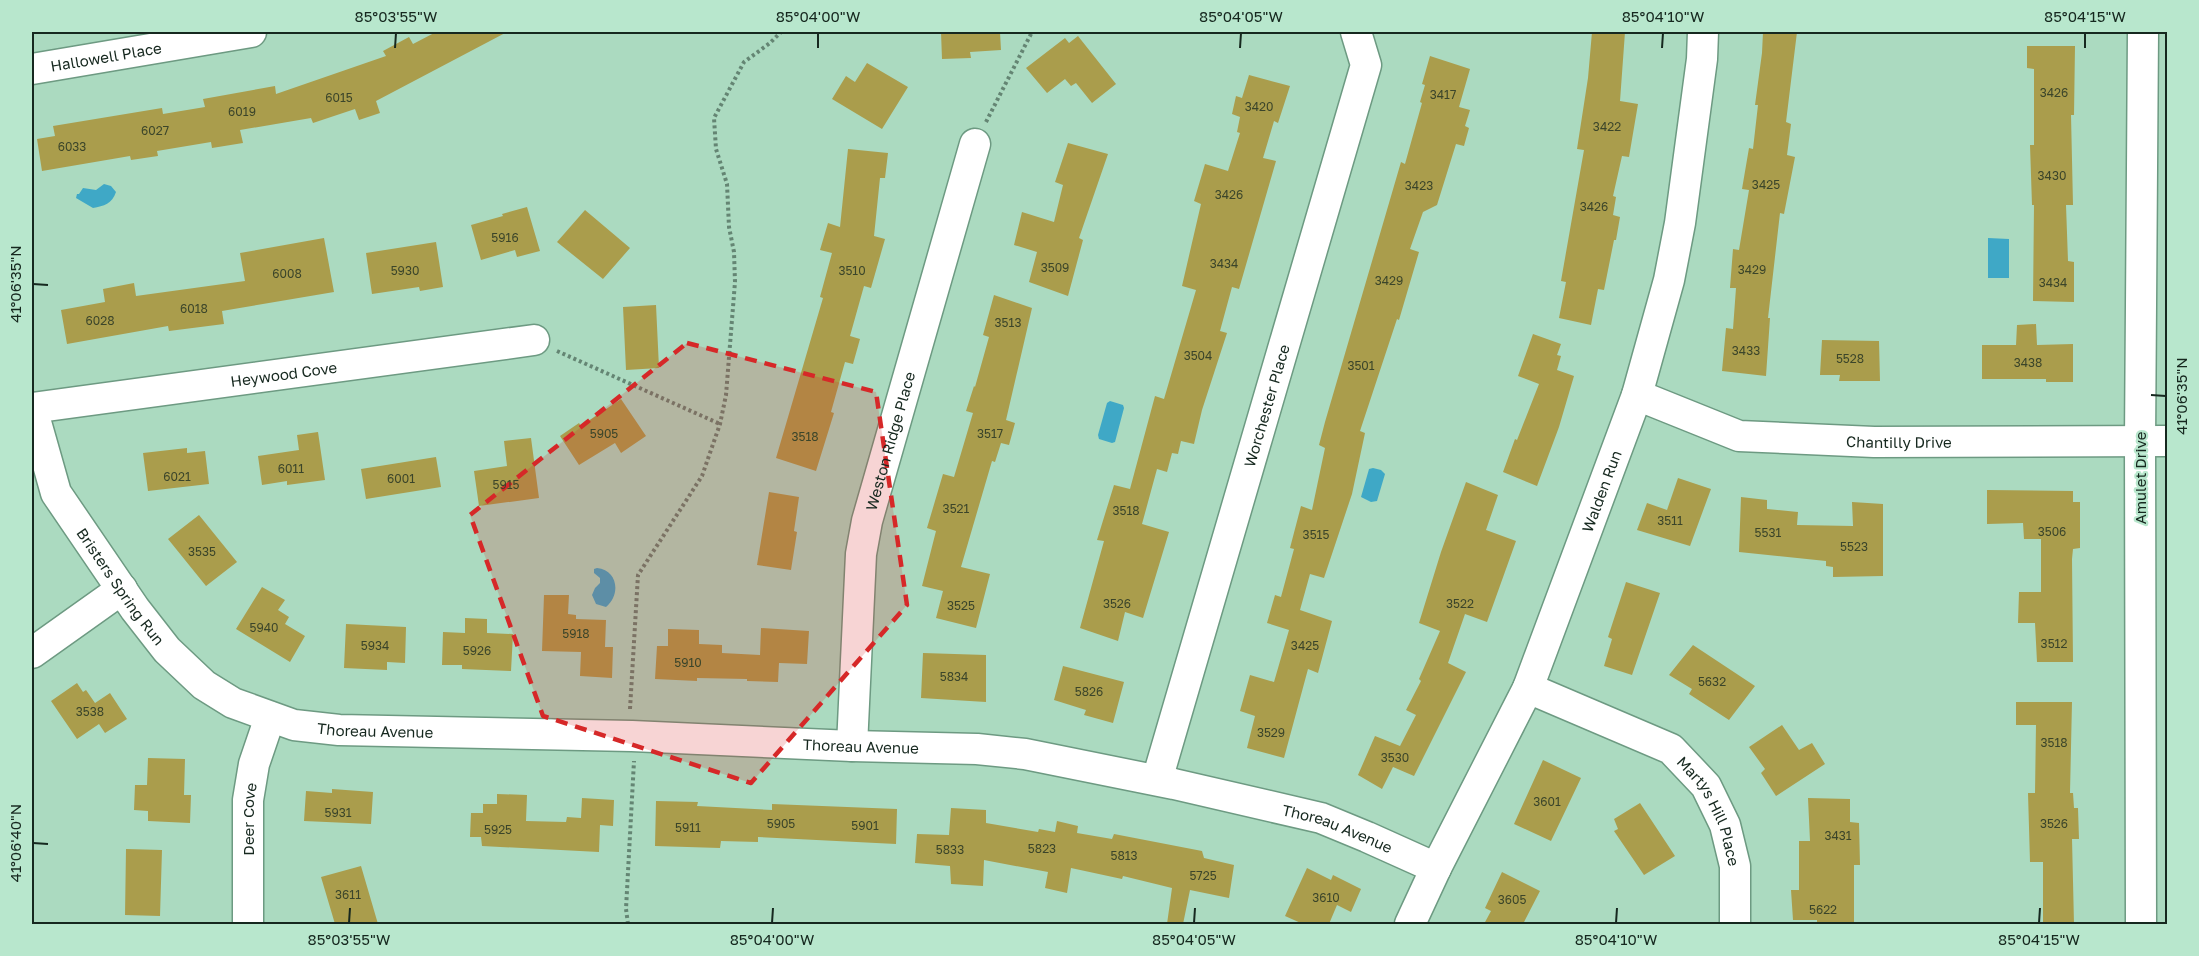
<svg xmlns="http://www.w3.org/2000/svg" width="2199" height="956" font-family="'Golos Text',sans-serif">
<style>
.water{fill:#3fa8c6}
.building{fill:#aa9d4c}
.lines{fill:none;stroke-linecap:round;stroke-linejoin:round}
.minor-casing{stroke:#6d9a82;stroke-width:33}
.path{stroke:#648573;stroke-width:4;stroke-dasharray:3 3;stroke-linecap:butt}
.minor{stroke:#fff;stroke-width:30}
.marked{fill:#d62828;fill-opacity:0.2;stroke:#d62828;stroke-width:4.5;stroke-dasharray:12 8;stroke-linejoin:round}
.ticks{fill:none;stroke:#16281f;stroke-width:2}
.labels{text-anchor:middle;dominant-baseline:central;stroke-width:4.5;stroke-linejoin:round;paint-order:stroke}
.number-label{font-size:12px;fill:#3b452a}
.street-label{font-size:15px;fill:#16281f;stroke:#b8e7cd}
.neatline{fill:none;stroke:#16281f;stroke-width:2}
.ticks-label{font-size:15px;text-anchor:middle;fill:#16281f}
</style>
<rect width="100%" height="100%" fill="#abdac0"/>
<path class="water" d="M104,184l7,2 5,6c-4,12 -12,14 -23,16l-17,-10 1,-4h2l4,-6 13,2z
M1988,238l21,1v39h-21z
M1110,401l13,4 1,3 -9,34 -3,1 -13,-4 -1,-4 9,-32z
M1373,468l8,2 4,4 -8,27 -6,1 -10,-5 8,-28z
M597,568c21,2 24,27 9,39l-10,-3 -4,-9 3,-7 5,-5v-5l-6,-5v-4z"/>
<path class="building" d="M436,32h71l-131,69 4,12 -21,7 -4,-11 -42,14 -2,-5 -71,12 3,13 -31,5 -1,-6 -54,9 1,5 -27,4 -1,-4 -88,15 -5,-32 18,-3 -2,-10 109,-18 1,6 42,-7 -2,-8 72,-13 1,8 110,-38 -3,-5 26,-14 4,7z
M941,32h59l1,18 -31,2 1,6 -29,1z
M1592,32h33l-5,69 18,3 -9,53 -7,-1 -9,40 3,1 -3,18 7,2 -4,23h-2l-10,50 -6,-1 -7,36 -32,-7 7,-36 -5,-1 23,-131 -7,-1 11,-71z
M1763,32h34l-11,90 5,2 -4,31 8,2 -11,57 -4,-1 -12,105h2l-4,58 -44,-5 4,-43 7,1 3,-41h-6l3,-39 6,1 10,-60 -7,-1 7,-41 4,1 5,-44h-3l7,-52z
M1078,36l38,48 -24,19 -16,-20 -5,3 -6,-7 -18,14 -21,-25 39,-30 4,5z
M2027,46h48l-1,69h-3l2,90h-7l2,56 6,1v40l-41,-1 1,-96h-2l-2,-60h4v-76l-7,-1z
M1430,56l40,13 -11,38 11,3 -5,16 4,2 -5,18 -8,-2 -19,61 -14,7 -13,37 9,3 -20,68 -2,-1 -37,112 5,2 -13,61 -28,84 -14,-4 -10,36 32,11 -14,52 -10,-4 -24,89 -37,-10 8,-32 -15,-5 10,-36 24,7 15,-52 -22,-7 8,-28 6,2 13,-48 -4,-1 11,-42 11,4 13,-62 -6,-3 6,-23 76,-260 4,2 17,-61 -2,-1 5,-17 -3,-1z
M867,63l41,24 -26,42 -50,-30 14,-23 9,6z
M1249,75l41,11 -12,37 -4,-2 -11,37 13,3 -37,128 -7,-2 -12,44 7,2 -25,77 -8,34 -13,-3 -3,13 -6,-1 -5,19 -10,-3 -15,55 27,8 -26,86 -18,-6 -7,29 -38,-13 24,-87 -7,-1 17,-55 16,4 25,-93 9,3 32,-109 -14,-4 19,-82 -7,-3 11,-37 23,7 12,-38 -3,-1 3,-15 -8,-3 4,-18 6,2z
M1068,143l40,11 -29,84 4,2 -15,56 -39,-14 8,-30 -23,-7 8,-33 32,10 9,-37 -8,-3z
M848,149l40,4 -3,25h-5l-6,58 11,3 -14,49 -7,-2 -14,50 10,3 -7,25 -8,-2 -14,50 3,1 -18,58 -40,-13 47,-160 -3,-1 12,-44 -12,-3 8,-27 12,4z
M527,207l13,44 -23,6 -2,-7 -34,10 -10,-35 32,-9 -1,-2z
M585,210l45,38 -27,31 -46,-37z
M324,238l10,54 -112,19 2,13 -55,7 -1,-5 -101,18 -6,-34 44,-8 -2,-13 31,-6 2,13 109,-15 -5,-28z
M436,242l7,45 -23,4 -1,-4 -47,7 -6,-41z
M994,295l38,13 -26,112 9,3 -6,22 -8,-2 -6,19 -3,-1 -31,106 29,7 -14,54 -40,-10 7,-27 -21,-5 14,-55 -9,-3 16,-54 11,3 19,-64 -7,-2 8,-25 1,1 14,-50 -6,-2z
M656,305l3,63 -33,2 -3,-63z
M2036,324l1,21 36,-1v38h-27v-3h-64v-34h34l1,-20z
M1533,334l28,10 -4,11 4,1 -4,14 17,6 -15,51 -22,59 -34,-14 12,-33 2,1 22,-56 -21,-8z
M1822,340l57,1 1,40h-41l1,-6h-20z
M621,399l25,37 -25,17 -6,-10 -36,22 -19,-29 19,-13 2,3z
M318,432l7,48 -38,5v-4l-25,4 -4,-29 41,-6 -2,-15z
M531,438l8,60 -60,8 -5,-35 33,-5 -3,-25z
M187,448v5l18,-2 4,33 -61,7 -5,-38z
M436,457l5,30 -75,12 -5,-30z
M1678,478l33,11 -21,57 -53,-16 10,-27 20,7z
M1466,482l32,13 -12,35 30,11 -29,81 -22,-8 -17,49 18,9 -52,104 -21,-9 -11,22 -24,-14 17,-39 25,10 16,-31 -10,-5 15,-29 -2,-2 21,-48 -21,-8 22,-71z
M1987,490l86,1v11h7v46l-7,1 -1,10 1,103h-36l-2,-39h-17l1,-31h22v-53h-17l-1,-16 -36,1z
M769,492l30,5 -5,34 3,1 -6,38 -34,-5z
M1741,497l26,3v9l31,3 -1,13 56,1 -1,-24 31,2v72l-50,1v-10l-7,-1v-5l-87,-9z
M199,515l38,47 -31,24 -38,-47z
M1626,582l34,11 -28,82 -28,-9 8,-27 -4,-2z
M262,587l23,13 -7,10 11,7 -4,7 20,12 -15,26 -54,-33z
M544,595h25l-1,19 8,1v4l30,1 -1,27h8l-1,31 -32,-2 1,-24 -39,-1z
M465,618l22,1v14l26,1 -2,37 -49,-2v-4h-20l1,-33 22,1z
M346,624l60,3 -1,36 -18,-1v8l-43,-2z
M761,628l48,3 -2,33 -28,-1 -1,19 -31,-1v-2l-50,-1v3l-42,-2 2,-33h11v-17l31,1v14l23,1v8l38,2z
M1693,645l62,41 -26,34 -40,-26 3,-5 -23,-14z
M923,653l63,2v47l-65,-4z
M1063,666l61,16 -11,41 -29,-8 2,-5 -32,-10z
M77,683l6,9 3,-2 9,13 15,-10 17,26 -22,14 -6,-9 -22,15 -26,-38z
M2016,702h56l-2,91h3l1,15h4l1,31h-7l2,85h-31v-62h-13l-2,-69h7l1,-68h-20z
M1782,725l17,25 13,-7 13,21 -49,32 -15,-23 4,-4 -16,-22z
M148,758l37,1 -1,36h7l-1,28 -42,-2v-10l-14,-1 1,-25h12z
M1543,760l38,18 -30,63 -37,-17z
M332,789l41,3 -2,32 -67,-3 2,-30 26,2z
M497,794l30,1 -1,26 40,1 1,-5 14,1 1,-20 32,2 -1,26 -13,-1 -1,27 -117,-6 -1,-9h-11l1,-24h12v-9h14z
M1808,798l42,1v23l9,1 1,42h-6v59h-37v-4h-24l-2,-30h8v-49h11z
M656,801l42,1 -1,4 75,4v-6l125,5 -1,35 -138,-7v5l-37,-1 -1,7 -65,-2z
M1640,803l35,53 -31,19 -30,-44 4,-2 -4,-10z
M951,808l35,2v13l52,9 1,-3 16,3 2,-11 21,5 -1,7 35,6 2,-5 88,17 2,7 30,7 -5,33 -39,-8 -7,34h-16l5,-36 -49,-12 -1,3 -51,-11 -4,25 -22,-5 3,-16 -64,-12 -1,26 -32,-2 -1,-18 -35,-3 2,-29 32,1z
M126,849l36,1 -2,66 -35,-1z
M361,866l17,58h-43l-14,-47z
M1307,868l24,12 2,-5 28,14 -10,23 -14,-7 -8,19h-26l-18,-8z
M1502,872l38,19 -17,33h-39l7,-13 -6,-3z"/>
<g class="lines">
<g class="minor-casing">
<g id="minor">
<path id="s1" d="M32,69l219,-37"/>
<path id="s2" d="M1637,395l102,41 135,6 294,-1"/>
<path id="s3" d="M32,408l24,85 79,116 32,41 37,35 29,18 61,22 45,5 293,6 220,10 125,3 48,5 149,30 147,34 46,19 69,31"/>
<path id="s4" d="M32,408l502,-68"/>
<path d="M32,653l90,-64"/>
<path id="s5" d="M1528,688l143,61 35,37 19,39 10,41v58"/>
<path id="s6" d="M852,746l9,-192 6,-33 108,-377"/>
<path id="s7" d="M1157,780l209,-715 -10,-33"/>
<path id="s8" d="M248,924v-124l6,-36 16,-47"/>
<path id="s9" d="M1410,924l26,-56 92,-180 109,-293 32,-115 11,-57 22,-164 1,-27"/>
<path d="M2141,924l-1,-483 3,-409"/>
</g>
</g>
<path class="path" d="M986,122l46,-90
M557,351l163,73
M630,709l8,-134 64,-99 18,-52 6,-29 9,-113 -1,-30 -5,-25 -2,-43 -11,-35 -2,-31 30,-56 26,-19 11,-11
M628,924l-2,-15 8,-148"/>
<use href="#minor" class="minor"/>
</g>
<path class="marked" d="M687,343l189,49 31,213 -156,178 -208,-67 -73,-201z"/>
<path class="ticks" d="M395,48l1,-15M818,48v-15M1240,48l1,-15M1662,48l1,-15M2085,48v-15M33,284l15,1M2151,395l15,1M33,843l15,1M349,923l1,-15M772,923l1,-15M1194,923l1,-15M1616,923l1,-15M2039,923l1,-15"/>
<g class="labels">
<g class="number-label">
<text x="2054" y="92">3426</text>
<text x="1443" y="94">3417</text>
<text x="339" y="97">6015</text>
<text x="1259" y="106">3420</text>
<text x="242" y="111">6019</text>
<text x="1607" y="126">3422</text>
<text x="155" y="130">6027</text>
<text x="72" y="146">6033</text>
<text x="2052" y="175">3430</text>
<text x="1766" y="184">3425</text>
<text x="1419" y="185">3423</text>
<text x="1229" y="194">3426</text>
<text x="1594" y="206">3426</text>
<text x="505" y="237">5916</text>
<text x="1224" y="263">3434</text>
<text x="1055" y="267">3509</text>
<text x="1752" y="269">3429</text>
<text x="405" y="270">5930</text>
<text x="852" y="270">3510</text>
<text x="287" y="273">6008</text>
<text x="1389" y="280">3429</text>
<text x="2053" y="282">3434</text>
<text x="194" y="308">6018</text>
<text x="100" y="320">6028</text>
<text x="1008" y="322">3513</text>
<text x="1746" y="350">3433</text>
<text x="1198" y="355">3504</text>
<text x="1850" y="358">5528</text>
<text x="2028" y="362">3438</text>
<text x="1361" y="365">3501</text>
<text x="604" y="433">5905</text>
<text x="990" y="433">3517</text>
<text x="805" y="436">3518</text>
<text x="291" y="468">6011</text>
<text x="177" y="476">6021</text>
<text x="401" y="478">6001</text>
<text x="506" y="484">5915</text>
<text x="956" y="508">3521</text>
<text x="1126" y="510">3518</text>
<text x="1670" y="520">3511</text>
<text x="2052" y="531">3506</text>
<text x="1768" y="532">5531</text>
<text x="1316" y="534">3515</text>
<text x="1854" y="546">5523</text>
<text x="202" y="551">3535</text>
<text x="1117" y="603">3526</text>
<text x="1460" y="603">3522</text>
<text x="961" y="605">3525</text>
<text x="264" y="627">5940</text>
<text x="576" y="633">5918</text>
<text x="2054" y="643">3512</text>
<text x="375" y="645">5934</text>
<text x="1305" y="645">3425</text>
<text x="477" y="650">5926</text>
<text x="688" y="662">5910</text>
<text x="954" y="676">5834</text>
<text x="1712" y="681">5632</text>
<text x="1089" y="691">5826</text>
<text x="90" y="711">3538</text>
<text x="1271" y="732">3529</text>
<text x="2054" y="742">3518</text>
<text x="1395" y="757">3530</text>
<text x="1547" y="801">3601</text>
<text x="338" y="812">5931</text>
<text x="781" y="823">5905</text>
<text x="2054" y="823">3526</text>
<text x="865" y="825">5901</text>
<text x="688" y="827">5911</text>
<text x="498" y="829">5925</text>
<text x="1838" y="835">3431</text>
<text x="1042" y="848">5823</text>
<text x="950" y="849">5833</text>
<text x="1124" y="855">5813</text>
<text x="1203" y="875">5725</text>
<text x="348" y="894">3611</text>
<text x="1326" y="897">3610</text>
<text x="1512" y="899">3605</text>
<text x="1823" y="909">5622</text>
</g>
<g class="street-label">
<text stroke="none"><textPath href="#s1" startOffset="75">Hallowell Place</textPath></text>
<text stroke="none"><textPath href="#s4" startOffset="254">Heywood Cove</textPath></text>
<text stroke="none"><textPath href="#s7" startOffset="390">Worchester Place</textPath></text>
<text stroke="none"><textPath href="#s6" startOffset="309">Weston Ridge Place</textPath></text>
<text stroke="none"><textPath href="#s2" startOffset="270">Chantilly Drive</textPath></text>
<text transform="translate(2140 478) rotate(-90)">Amulet Drive</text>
<text stroke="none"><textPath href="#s9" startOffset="474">Walden Run</textPath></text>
<text stroke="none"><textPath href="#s3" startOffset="202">Bristers Spring Run</textPath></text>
<text stroke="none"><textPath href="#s3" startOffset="512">Thoreau Avenue</textPath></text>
<text stroke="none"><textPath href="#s3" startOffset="998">Thoreau Avenue</textPath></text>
<text stroke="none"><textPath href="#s5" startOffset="230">Martys Hill Place</textPath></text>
<text stroke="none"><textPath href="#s8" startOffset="105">Deer Cove</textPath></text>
<text stroke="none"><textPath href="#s3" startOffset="1484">Thoreau Avenue</textPath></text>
</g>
</g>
<rect width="2199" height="956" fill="none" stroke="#b8e7cd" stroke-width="66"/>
<rect x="33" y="33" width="2133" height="890" class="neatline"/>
<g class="ticks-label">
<text x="396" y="22">85°03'55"W</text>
<text x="818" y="22">85°04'00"W</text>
<text x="1241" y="22">85°04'05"W</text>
<text x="1663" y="22">85°04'10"W</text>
<text x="2085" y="22">85°04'15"W</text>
<text transform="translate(16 284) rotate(-90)" y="5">41°06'35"N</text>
<text transform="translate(2182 396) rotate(-90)" y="5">41°06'35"N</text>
<text transform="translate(16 843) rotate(-90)" y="5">41°06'40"N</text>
<text x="349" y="945">85°03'55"W</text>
<text x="772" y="945">85°04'00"W</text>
<text x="1194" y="945">85°04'05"W</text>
<text x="1616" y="945">85°04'10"W</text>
<text x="2039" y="945">85°04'15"W</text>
</g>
</svg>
